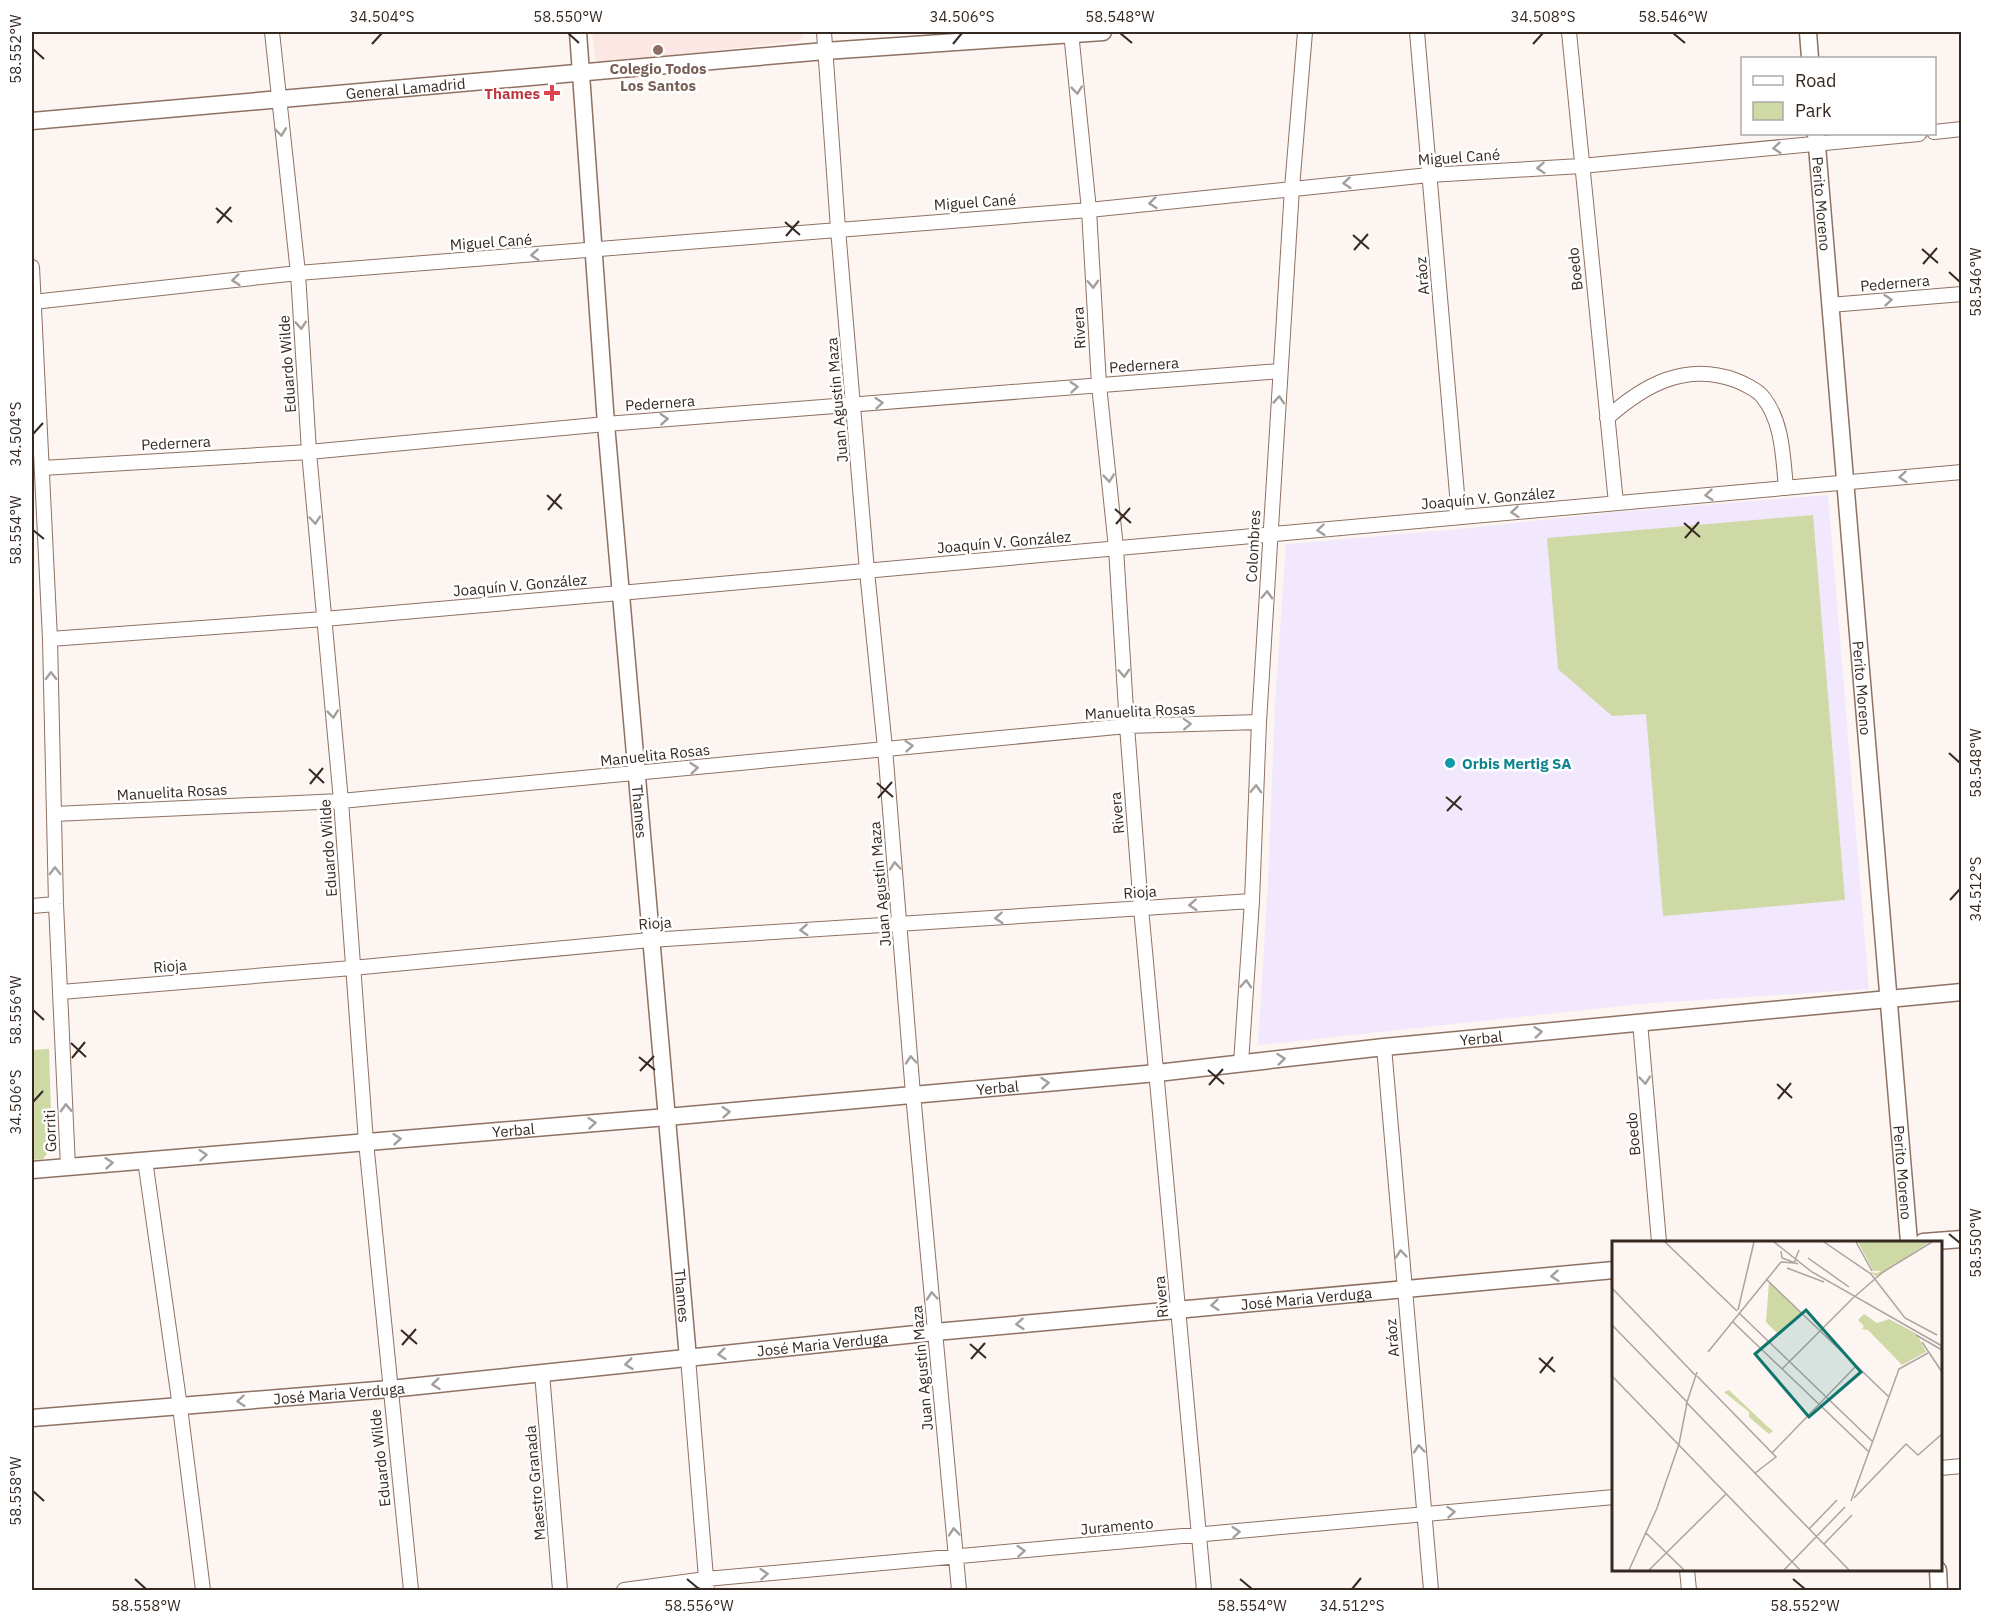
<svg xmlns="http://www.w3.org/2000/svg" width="1993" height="1622" font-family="'IBM Plex Sans',sans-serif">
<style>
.industrial{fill:#f2e8fd}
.education{fill:#fde7e5}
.green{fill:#cfd9a6}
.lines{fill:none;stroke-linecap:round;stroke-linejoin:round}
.minor-casing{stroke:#8f7162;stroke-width:16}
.tertiary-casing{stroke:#8f7162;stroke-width:19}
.minor{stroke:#fff;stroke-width:14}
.tertiary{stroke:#fff;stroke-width:16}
.oneway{stroke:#a49f9c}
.ticks{fill:none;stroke:#352922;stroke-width:2}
.education-dot{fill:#8d6e63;stroke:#fff;stroke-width:2}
.health-dot{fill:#e0444e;stroke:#fff;stroke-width:2}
.culture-dot{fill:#0f9aa8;stroke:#fff;stroke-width:2}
.labels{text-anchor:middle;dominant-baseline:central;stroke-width:5;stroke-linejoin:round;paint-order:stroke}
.education-label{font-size:15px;font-weight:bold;fill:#785e54;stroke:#fff}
.street-label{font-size:15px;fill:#352922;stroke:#fff}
.health-label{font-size:15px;font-weight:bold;fill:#be3a42;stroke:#fff;text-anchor:end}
.culture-label{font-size:15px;font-weight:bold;fill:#0d838f;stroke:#fff;text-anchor:start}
.inset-road{fill:none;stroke:#aca39f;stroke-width:1.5}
.view{fill:#0f766e;fill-opacity:0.15;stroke:#0f766e;stroke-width:3}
.inset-edge{fill:none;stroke:#352922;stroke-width:3}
.neatline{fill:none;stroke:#352922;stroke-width:2}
.ticks-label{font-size:15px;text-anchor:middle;fill:#352922}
</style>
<rect width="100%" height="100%" fill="#fcf5f2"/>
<path class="industrial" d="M1828,495l41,494 -230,15 -381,41 10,-163 7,-179 11,-159 174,-15 155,-17z"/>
<path class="education" d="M592,32h211l1,4 -6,5 -198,23 -5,-6z"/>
<path class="green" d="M1813,515l32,385 -182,16 -17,-202 -34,2 -54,-47 -11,-131z
M49,1049l3,98 -9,12 -11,1v-110z"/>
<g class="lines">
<g class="minor-casing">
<path id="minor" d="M272,32l26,241 11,179 32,349 25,341 45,448
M824,32l14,197 29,342 18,177 28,346 46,496
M1071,32l18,178 10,175 17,163 11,178 14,182 63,682
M1417,32l42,485
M1569,32l47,471
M1934,132l28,-3
M32,267l18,372 6,265 12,263
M33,302l265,-29 791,-63 340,-35 152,-9 338,-32
M1830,305l132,-11
M1607,418c37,-33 78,-56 128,-38 8,3 22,10 27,16 21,25 21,62 24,92
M42,468l267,-16 297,-28 674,-53
M50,639l274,-20 296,-26 1342,-121
M54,814l287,-13 786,-75 132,-4
M32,906l24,-2
M61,992l291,-24 298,-28 602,-39
M1640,1022l19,220
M1384,1047l47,543
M1241,1063l11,-162 7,-179 33,-534 13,-156
M145,1160l35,247 23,183
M688,1358l19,232
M542,1373l18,217
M1940,1468l22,-2
M1687,1570l2,20
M624,1590l82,-11 908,-82"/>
</g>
<g class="tertiary-casing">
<g id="tertiary">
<path id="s1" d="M578,32l28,392 82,934"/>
<path d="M1808,32l2,26"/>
<path id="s2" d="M32,121l793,-70 278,-19"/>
<path id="s3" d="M1816,134l93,1108"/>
<path id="s4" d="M32,1170l635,-53 490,-44 227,-26 578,-55"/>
<path d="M1923,1242l39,-3"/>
<path id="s5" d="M32,1418l358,-29 545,-57 679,-62"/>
<path d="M1938,1570l1,20"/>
</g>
</g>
<use href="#minor" class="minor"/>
<use href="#tertiary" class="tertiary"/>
</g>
<defs><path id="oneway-chevron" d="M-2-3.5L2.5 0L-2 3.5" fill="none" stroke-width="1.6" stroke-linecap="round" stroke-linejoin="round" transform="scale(1.5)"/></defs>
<g class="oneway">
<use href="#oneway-chevron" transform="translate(1077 90) rotate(84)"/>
<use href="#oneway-chevron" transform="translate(281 132) rotate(83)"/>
<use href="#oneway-chevron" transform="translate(1777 148) rotate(175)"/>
<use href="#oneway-chevron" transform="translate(1541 168) rotate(176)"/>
<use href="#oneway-chevron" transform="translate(1347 183) rotate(175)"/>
<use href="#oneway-chevron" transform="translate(1153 203) rotate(174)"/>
<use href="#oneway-chevron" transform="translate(535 255) rotate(176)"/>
<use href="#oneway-chevron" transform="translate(236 280) rotate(174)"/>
<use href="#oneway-chevron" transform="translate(1093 284) rotate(87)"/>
<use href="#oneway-chevron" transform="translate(1888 300) rotate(-5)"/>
<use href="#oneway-chevron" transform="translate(301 325) rotate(86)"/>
<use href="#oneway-chevron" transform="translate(1074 387) rotate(-5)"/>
<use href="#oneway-chevron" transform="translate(1279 400) rotate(-86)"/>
<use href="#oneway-chevron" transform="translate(879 403) rotate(-5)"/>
<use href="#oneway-chevron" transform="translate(664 419) rotate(-4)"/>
<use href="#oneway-chevron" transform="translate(1903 477) rotate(175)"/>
<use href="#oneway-chevron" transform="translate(1109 478) rotate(84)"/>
<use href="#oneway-chevron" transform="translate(1709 495) rotate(175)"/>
<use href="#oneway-chevron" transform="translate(1515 512) rotate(175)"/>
<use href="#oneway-chevron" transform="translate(315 520) rotate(85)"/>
<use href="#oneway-chevron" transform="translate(1321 530) rotate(175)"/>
<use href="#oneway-chevron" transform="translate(1267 595) rotate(-87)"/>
<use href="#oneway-chevron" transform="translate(1124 673) rotate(87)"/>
<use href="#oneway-chevron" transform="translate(51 676) rotate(-91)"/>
<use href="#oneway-chevron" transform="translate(333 714) rotate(84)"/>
<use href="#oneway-chevron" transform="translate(1187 724) rotate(-2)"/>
<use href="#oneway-chevron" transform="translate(909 746) rotate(-5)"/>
<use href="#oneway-chevron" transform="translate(694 768) rotate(-6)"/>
<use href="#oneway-chevron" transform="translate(1256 789) rotate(-88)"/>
<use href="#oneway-chevron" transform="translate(895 866) rotate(-95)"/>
<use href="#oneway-chevron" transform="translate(55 871) rotate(-91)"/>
<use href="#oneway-chevron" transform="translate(1193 905) rotate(176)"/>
<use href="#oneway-chevron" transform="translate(999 918) rotate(176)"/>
<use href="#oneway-chevron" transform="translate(804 930) rotate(176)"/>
<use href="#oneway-chevron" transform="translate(1246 984) rotate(-86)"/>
<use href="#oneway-chevron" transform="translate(1538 1032) rotate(-6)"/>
<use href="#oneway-chevron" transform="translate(1281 1059) rotate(-6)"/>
<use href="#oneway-chevron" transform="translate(911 1060) rotate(-95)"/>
<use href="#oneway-chevron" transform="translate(1645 1080) rotate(85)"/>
<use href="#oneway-chevron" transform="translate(1045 1083) rotate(-5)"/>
<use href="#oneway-chevron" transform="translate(66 1108) rotate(-92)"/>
<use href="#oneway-chevron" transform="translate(726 1112) rotate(-5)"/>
<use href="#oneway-chevron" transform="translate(592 1123) rotate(-5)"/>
<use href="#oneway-chevron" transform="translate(397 1139) rotate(-5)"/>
<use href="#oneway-chevron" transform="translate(203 1155) rotate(-5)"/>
<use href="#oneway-chevron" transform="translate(109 1163) rotate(-5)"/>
<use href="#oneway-chevron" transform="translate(1401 1254) rotate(-95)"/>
<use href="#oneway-chevron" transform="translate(1555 1276) rotate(175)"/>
<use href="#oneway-chevron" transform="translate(932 1296) rotate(-95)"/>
<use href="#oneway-chevron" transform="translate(1215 1305) rotate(175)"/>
<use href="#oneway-chevron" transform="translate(1020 1324) rotate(175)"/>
<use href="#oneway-chevron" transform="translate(722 1354) rotate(174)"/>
<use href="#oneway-chevron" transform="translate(629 1364) rotate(174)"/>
<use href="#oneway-chevron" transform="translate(436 1384) rotate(174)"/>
<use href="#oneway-chevron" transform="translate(241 1401) rotate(175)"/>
<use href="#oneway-chevron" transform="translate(1419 1449) rotate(-95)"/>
<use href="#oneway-chevron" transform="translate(1451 1512) rotate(-5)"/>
<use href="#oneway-chevron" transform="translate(954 1532) rotate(-95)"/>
<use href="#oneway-chevron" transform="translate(1236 1532) rotate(-5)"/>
<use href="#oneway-chevron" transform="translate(1021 1551) rotate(-5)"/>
<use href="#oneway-chevron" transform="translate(764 1574) rotate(-5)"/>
</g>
<path class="ticks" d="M568,33l11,10M1120,33l12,10M1673,33l12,10M372,44l10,-11M953,44l9,-11M1533,44l10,-11M33,49l11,10M216,208l16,14M785,222l15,13M217,223l14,-16M1353,235l16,14M786,236l13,-15M1922,249l16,14M1354,250l14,-16M1923,264l14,-16M1949,272l11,10M33,434l10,-11M547,495l15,14M1115,509l16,14M548,510l13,-16M1684,523l16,14M1116,524l14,-16M33,530l11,9M1685,538l14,-16M1949,753l11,10M309,769l15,14M877,783l16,14M310,784l13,-16M1446,797l16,13M878,798l14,-16M1447,811l14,-15M1950,900l10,-11M33,1010l11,10M71,1043l15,14M639,1057l16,13M72,1058l13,-16M1208,1070l16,14M640,1071l14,-15M1777,1084l15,14M1209,1085l14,-16M1778,1099l13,-16M33,1102l10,-11M1949,1234l11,9M401,1330l16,14M970,1344l16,14M402,1345l14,-16M1539,1358l16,14M971,1359l14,-16M1540,1373l13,-16M33,1491l11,10M135,1579l11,10M687,1579l12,10M1240,1579l12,10M1793,1579l12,10M1352,1589l9,-11"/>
<circle class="education-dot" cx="658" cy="50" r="6"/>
<path class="health-dot" d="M549 84h6v6h6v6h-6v6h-6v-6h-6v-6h6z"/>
<circle class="culture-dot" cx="1450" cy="763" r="6"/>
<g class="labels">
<g class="education-label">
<text x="658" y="68">Colegio Todos<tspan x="658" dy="17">Los Santos</tspan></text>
</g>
<g class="street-label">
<text stroke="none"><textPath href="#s2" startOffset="375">General Lamadrid</textPath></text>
<text transform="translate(1459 157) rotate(-4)">Miguel Cané</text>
<text transform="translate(975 202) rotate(-4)">Miguel Cané</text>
<text stroke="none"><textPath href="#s3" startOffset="70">Perito Moreno</textPath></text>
<text transform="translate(491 242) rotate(-4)">Miguel Cané</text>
<text transform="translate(1575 269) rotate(-96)">Boedo</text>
<text transform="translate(1422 276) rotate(-95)">Aráoz</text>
<text transform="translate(1895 283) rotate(-5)">Pedernera</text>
<text transform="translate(1079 328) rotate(-93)">Rivera</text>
<text transform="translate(287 364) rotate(-94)">Eduardo Wilde</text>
<text transform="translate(1144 365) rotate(-4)">Pedernera</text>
<text transform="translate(837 400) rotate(-95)">Juan Agustín Maza</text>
<text transform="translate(660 403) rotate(-4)">Pedernera</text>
<text transform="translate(176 443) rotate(-3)">Pedernera</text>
<text transform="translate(1488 498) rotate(-5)">Joaquín V. González</text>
<text transform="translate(1004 542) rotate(-5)">Joaquín V. González</text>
<text transform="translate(1253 546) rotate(-87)">Colombres</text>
<text transform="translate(520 585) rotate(-5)">Joaquín V. González</text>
<text stroke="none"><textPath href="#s3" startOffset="556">Perito Moreno</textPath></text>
<text transform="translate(1140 711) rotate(-3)">Manuelita Rosas</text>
<text transform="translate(655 755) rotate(-6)">Manuelita Rosas</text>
<text transform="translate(172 792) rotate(-3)">Manuelita Rosas</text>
<text stroke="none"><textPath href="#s1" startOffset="782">Thames</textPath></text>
<text transform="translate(1117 813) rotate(-95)">Rivera</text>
<text transform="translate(328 848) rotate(-94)">Eduardo Wilde</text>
<text transform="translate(880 884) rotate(-95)">Juan Agustín Maza</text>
<text transform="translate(1140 892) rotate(-4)">Rioja</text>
<text transform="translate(655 923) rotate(-4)">Rioja</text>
<text transform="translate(170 966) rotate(-5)">Rioja</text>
<text stroke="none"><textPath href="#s4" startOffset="1455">Yerbal</textPath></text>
<text stroke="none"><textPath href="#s4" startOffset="969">Yerbal</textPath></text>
<text stroke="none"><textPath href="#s4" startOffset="483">Yerbal</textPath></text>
<text transform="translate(50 1131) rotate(-92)">Gorriti</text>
<text transform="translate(1633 1134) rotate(-95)">Boedo</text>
<text stroke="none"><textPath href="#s3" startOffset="1042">Perito Moreno</textPath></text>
<text stroke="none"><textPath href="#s1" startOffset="1268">Thames</textPath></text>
<text transform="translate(1161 1297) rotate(-95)">Rivera</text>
<text stroke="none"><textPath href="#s5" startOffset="1280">José Maria Verduga</textPath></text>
<text transform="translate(1392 1338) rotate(-95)">Aráoz</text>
<text stroke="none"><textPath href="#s5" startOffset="794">José Maria Verduga</textPath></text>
<text transform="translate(922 1368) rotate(-95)">Juan Agustín Maza</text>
<text stroke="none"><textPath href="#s5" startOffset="308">José Maria Verduga</textPath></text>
<text transform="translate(380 1458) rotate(-96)">Eduardo Wilde</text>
<text transform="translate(535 1483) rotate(-95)">Maestro Granada</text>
<text transform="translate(1117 1526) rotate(-5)">Juramento</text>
</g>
<g class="health-label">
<text x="540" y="93">Thames</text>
</g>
<g class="culture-label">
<text x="1462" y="763">Orbis Mertig SA</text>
</g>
</g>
<g transform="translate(1612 1241)">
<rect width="330" height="330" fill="#fcf5f2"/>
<path d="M246,1h71l-52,35 -7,-5 7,1 4,-2h-8zM157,41l32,31 -22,22 -13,-13zM252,73l13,9 12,-4 28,15 9,18 -24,13 -34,-35 -6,-1 2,-3 -6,-6zM117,149l39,37 5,4 -4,3 -20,-17v-5l-25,-20z" fill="#cfd9a6"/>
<path class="inset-road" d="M53,1l72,69M162,1l38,30 130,74M212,1l47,32 34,44 32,17M244,1l16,29M169,10l1,7 16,6M196,17l41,29M169,21l13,1 5,-13M175,27l37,14M154,38l123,118M0,47l83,87M241,57l30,-26 49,-30M126,69l16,-68M127,72l134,129M121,81l136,130M0,84l75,77M304,94l26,15M310,101l20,30M96,111l73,-90M170,128l71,-71M0,135l188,194M85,135l79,81 -21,16M75,162l162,167M74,164l11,-33M160,212l84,-87M242,257l52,-54 12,11 24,-21M239,260l48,-132 29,-16M197,288l28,-29M34,292l38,37M212,303l28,-29M17,329l28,-62 22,-64 8,-41M37,329l77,-76M172,329l61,-63"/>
<path class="view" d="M194,69l55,62 -52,45 -54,-63z"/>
<rect width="330" height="330" class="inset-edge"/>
</g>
<rect width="1993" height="1622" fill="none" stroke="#ffffff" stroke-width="66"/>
<rect x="1741" y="57" width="195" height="78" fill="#ffffff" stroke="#aea9a7" stroke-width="1.5"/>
<rect x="1753" y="76" width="30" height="9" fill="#ffffff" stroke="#aea9a7" stroke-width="1.5"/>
<text x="1795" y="87" font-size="18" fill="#352922">Road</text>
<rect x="1753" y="102" width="30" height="18" fill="#cfd9a6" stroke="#aea9a7" stroke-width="1.5"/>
<text x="1795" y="117" font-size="18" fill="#352922">Park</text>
<rect x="33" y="33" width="1927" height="1556" class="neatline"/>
<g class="ticks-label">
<text x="382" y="22">34.504°S</text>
<text x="568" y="22">58.550°W</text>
<text x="962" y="22">34.506°S</text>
<text x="1120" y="22">58.548°W</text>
<text x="1543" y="22">34.508°S</text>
<text x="1673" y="22">58.546°W</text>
<text transform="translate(16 49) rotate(-90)" y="5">58.552°W</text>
<text transform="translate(1976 282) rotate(-90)" y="5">58.546°W</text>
<text transform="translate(16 434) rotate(-90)" y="5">34.504°S</text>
<text transform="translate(16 530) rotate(-90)" y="5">58.554°W</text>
<text transform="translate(1976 763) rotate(-90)" y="5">58.548°W</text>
<text transform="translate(1976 889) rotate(-90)" y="5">34.512°S</text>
<text transform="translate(16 1010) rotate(-90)" y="5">58.556°W</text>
<text transform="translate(16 1102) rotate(-90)" y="5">34.506°S</text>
<text transform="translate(1976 1243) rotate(-90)" y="5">58.550°W</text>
<text transform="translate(16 1491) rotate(-90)" y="5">58.558°W</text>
<text x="146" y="1611">58.558°W</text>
<text x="699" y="1611">58.556°W</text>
<text x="1252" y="1611">58.554°W</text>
<text x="1352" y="1611">34.512°S</text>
<text x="1805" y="1611">58.552°W</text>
</g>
</svg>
